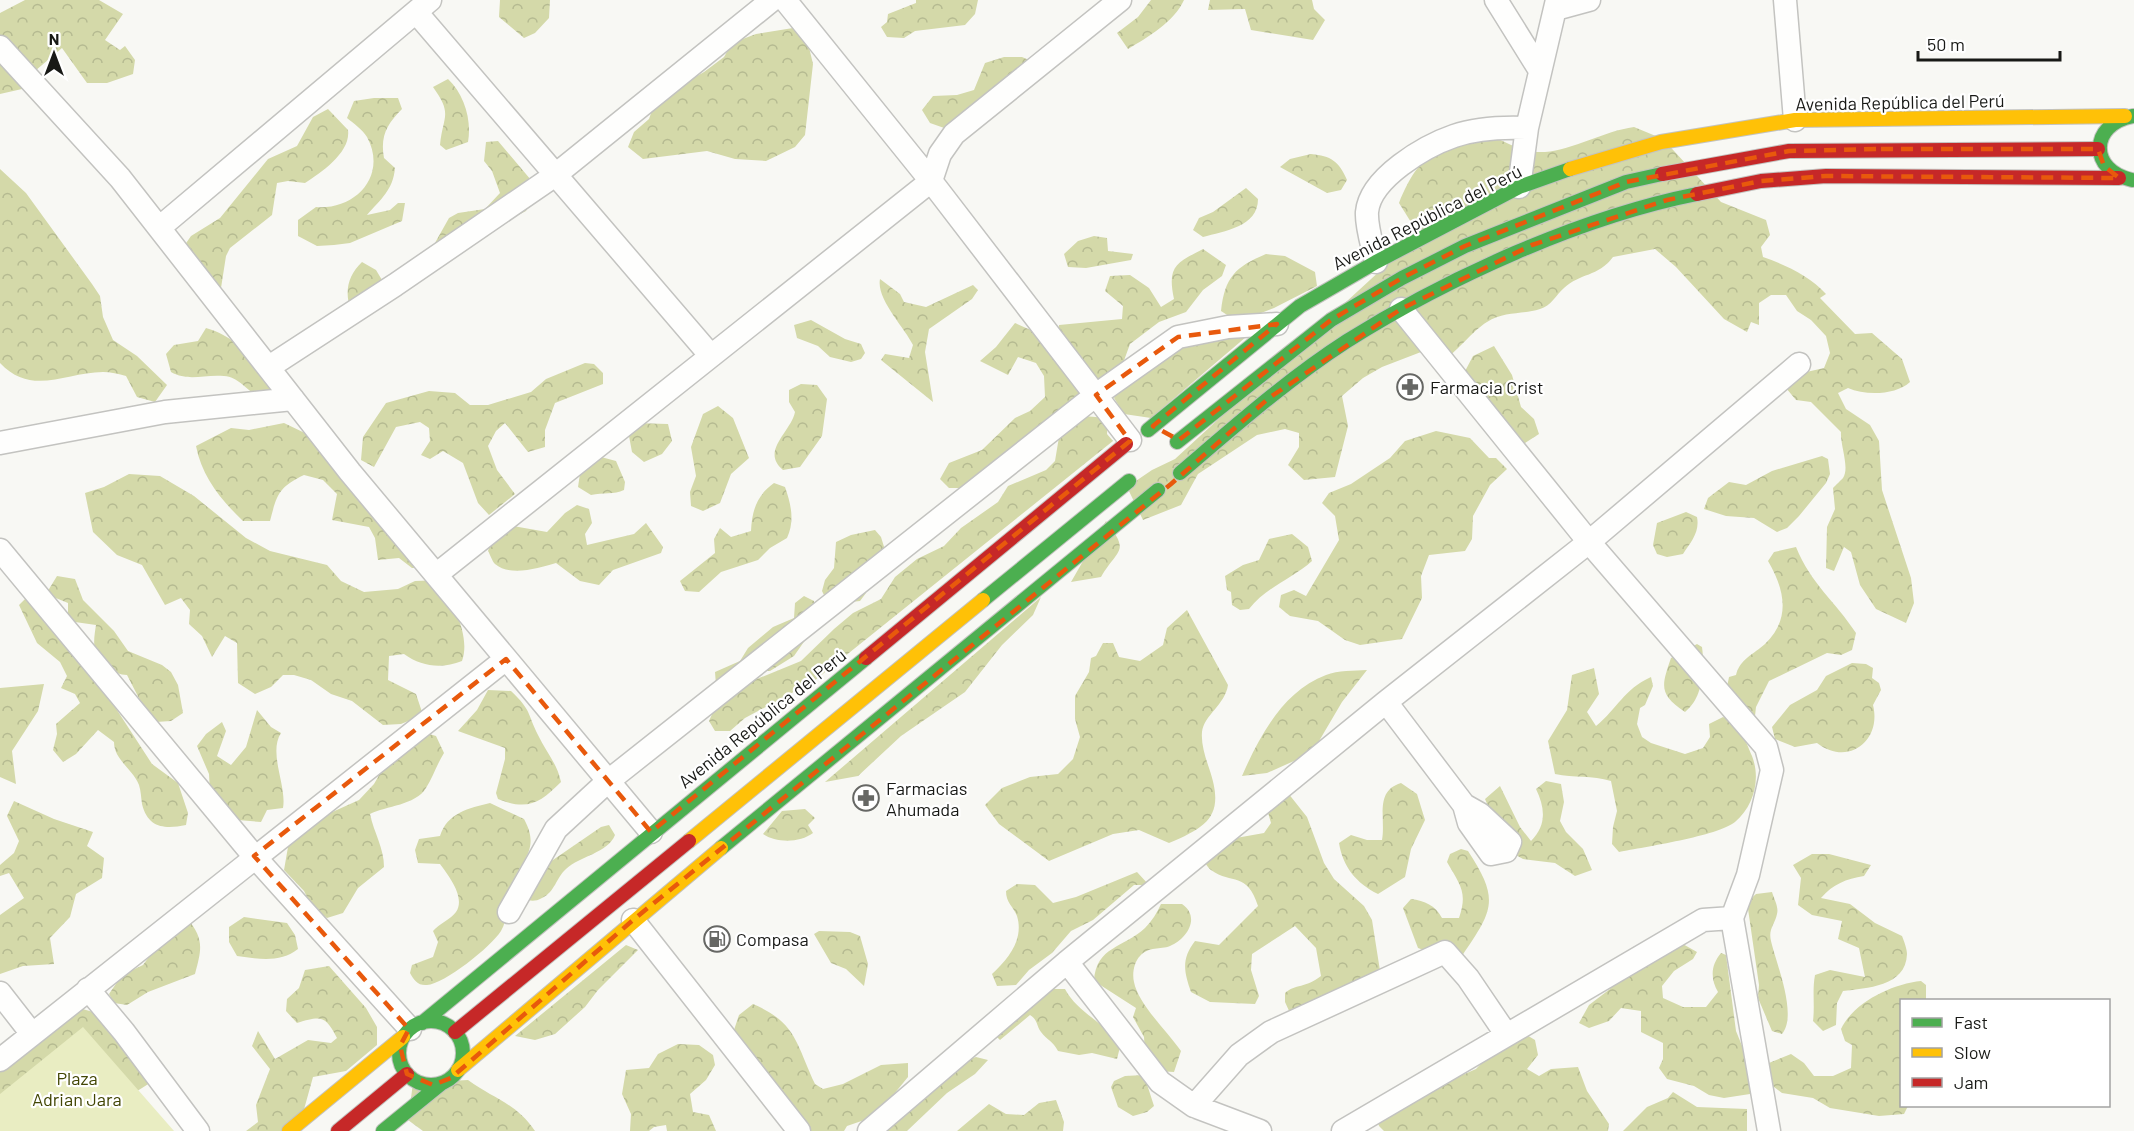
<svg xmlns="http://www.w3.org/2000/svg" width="2134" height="1131" font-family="Barlow,sans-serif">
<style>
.forest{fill:url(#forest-crowns)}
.park{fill:#e9edc2}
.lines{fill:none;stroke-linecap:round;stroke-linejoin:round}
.street-casing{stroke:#c3c3c0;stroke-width:25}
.fast-casing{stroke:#c3c3c0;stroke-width:16}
.slow-casing{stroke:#c3c3c0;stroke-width:16}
.jam-casing{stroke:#c3c3c0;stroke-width:16}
.street{stroke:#fefefd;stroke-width:22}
.fast{stroke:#4caf50;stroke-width:14}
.slow{stroke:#ffc107;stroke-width:14}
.jam{stroke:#c62828;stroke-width:14}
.marked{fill:none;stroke:#e8590c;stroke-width:4.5;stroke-dasharray:12 8;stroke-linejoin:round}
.labels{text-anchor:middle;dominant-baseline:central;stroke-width:4.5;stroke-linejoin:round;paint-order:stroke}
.street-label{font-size:18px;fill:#181916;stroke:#fff}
.poi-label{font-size:18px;fill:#181916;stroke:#fff;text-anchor:start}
.park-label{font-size:18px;fill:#424604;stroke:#fff}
</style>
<defs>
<pattern id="forest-crowns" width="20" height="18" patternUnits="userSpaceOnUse" patternTransform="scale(1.5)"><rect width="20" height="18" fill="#d4d9a9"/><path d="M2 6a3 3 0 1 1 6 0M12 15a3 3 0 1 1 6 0" fill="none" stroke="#b5ba91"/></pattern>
</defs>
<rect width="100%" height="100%" fill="#f8f8f4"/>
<path class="forest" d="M25,0h74l24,14 -18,26 15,10 5,-4 10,14 -2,14 -26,9h-20l-25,-35 -27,23 -13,18 -22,5v-81z
M500,0h50l-1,18 -14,15 -11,5 -25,-21z
M916,0h62l-3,14 -10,11 -50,6 -11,7 -17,-1 -6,-10 6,-5 1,-8 28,-11z
M1151,0h33c-10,22 -36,37 -56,49l-11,-16 21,-16z
M1210,0h102l2,9 11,11 -12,20 -62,-10 -6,-21 -37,1z
M793,28l14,11 6,25 -8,71 -10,12 -29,14 -31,-2 -28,-8 -64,8 -15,-12 6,-15 15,-13 7,-20 48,-27 20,-15 8,-14 24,-9z
M1004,57h18l14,6 -89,66 -17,-6 -8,-13 11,-14 24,-1 17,-5 11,-27z
M448,79c16,15 24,41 20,63l-22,8 -6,-5c3,-30 13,-30 -7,-58z
M374,98h24l4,11c-15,15 -22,27 -18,49l11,10c-2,22 -14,31 -28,47l23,-5 8,-7h7l-3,18 -52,22 -16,2 -17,1 -19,-10v-16l18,-13c39,3 72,-31 51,-70 -4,-7 -14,-14 -20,-19l7,-17z
M328,109l20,21c3,22 -26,42 -43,53l-17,-2 -11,2 -5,32 -42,33 -4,8 -5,32 -17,-3 -22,-36 9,-13 29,-18 48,-59 29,-13 16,-29z
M1634,127l29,12 58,63 45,18 4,15 -9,12 2,10c23,8 47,19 63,37l-6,4 35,36 17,-1 30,26 8,23c-14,13 -44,14 -62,6l-10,5 8,16 24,16 9,16 3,49 29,88 3,25 -8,20 -30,-14 -16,-24 -9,-33 -7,-5 -10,24 -8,-3 1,-41 8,-18 -2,-21c3,-3 8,-8 10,-10 7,-10 -3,-33 -2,-46l-30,-30 -15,-2 -10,-12 16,-15 22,-5 6,-15 -4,-17 -15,-16 -14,-9 -11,-16h-15l-12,8v22l-8,-3 -4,10 -23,-13 -48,-52 -21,-18 -42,8c-15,20 -33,16 -49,31 -8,7 -13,18 -24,21 -18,6 -36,2 -53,13 -15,9 -30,30 -41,36 -8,5 -18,-2 -25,-6l-39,15 -19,11 -21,18 6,30 -13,51 -31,3 -16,-15 11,-18v-14l-14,-4 -28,6 -59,39 -17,31 -38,15 -16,-33 25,-17 23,-11 244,-224 -20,-32c22,-54 38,-52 89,-70 17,10 37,20 57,19 28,-2 59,-21 89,-25z
M498,141l33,39 3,15 -8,16 -27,14 -68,25 18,-32 9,-5 27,-4 15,-16 -8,-22 -8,-10 2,-19z
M1311,154c20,2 28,7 36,26l-6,10 -14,3 -47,-26 10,-8z
M0,169l26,24 66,91 8,12 3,21 10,23 24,16 30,29 -12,17 -18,-5 -11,-21c-7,-2 -16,-4 -23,-4 -37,0 -71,25 -103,-9z
M1246,188l12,11c0,28 -34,32 -55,38l-10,-7 6,-12 14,-6z
M1094,236l13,2 1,13 25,3 -2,6 -45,8 -18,-1 -4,-13 14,-13z
M1203,249l23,16 -4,11 -19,14 -17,22 -27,10 -29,22 -8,22 -19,21 -45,-52 1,-10 63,-6 1,-13 -18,-15 5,-15 20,-1 19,13 12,19 13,-8c-7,-33 2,-36 29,-50z
M1266,254l19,2 30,16 2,14 -43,22 -36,14 -17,-11c4,-34 14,-44 45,-57z
M362,262l14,8 9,15 -34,25c-7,-18 -3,-35 11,-48z
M880,279l20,15 4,8 22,5 47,-22 5,5 -6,9 -43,30 -4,23 8,50 -52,-42 4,-6 24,4 4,-13c-8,-17 -37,-46 -33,-66z
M811,320l34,19 16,5 4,9 -4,6 -10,3 -21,-5 -12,-11 -21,-8 -3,-13z
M1015,323l20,9 48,62 -113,94h-21l-9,-9 9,-16 33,-13 33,-32 15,-7 15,-14 -1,-21 -8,-13 -18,-6 -10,18 -28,-14 16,-14z
M206,328c35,10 45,33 65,61l-1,9c-22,0 -27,-21 -46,-22 -20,-2 -35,6 -53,-4l-5,-18 8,-9 24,-4z
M1227,334l19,3 -95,81 -27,-4 -10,-16 5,-12 73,-45 11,3z
M1494,346l18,29 9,32 13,12 5,15 -14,9 -3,7 -59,-75 10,-19z
M585,363l9,1 9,9v11l-48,19 -10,27v17l-17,5 -23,-29 -9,8 -8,15 9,24 18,24 -26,21 -11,-12 -15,-40 -20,-12 -13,8 -9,-4 9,-14 -1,-13 -9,-6 -24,5 -22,40 -13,-7 2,-23 23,-34 43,-12 26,2 15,12h18l43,-13 15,-13z
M801,384l16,1 10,14 -5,37 -22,31 -17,3c-23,-19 8,-38 12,-58l-6,-10v-12z
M718,406l15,12 16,40 -18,16 -11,29 -17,8 -12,-5 -1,-14 6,-16 -5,-29 12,-33z
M1083,416l25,2 -1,16 6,7 -299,240 -69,37 -15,13h-15l-6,-10 9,-20 12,-11 71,-29 33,-32 19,-16 28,-14 14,-22 22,-18 27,-13 17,-18 37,-26 10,-16 38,-16 9,-9 4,-24z
M284,423l25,12 11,18 98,115h-6l-13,-10 -21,2 -3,-22 -6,-11 -37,-7 5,-26 -14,-14 -19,-5c-25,12 -27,19 -34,46h-27c-22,-21 -41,-44 -47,-75l35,-18 18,2z
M634,423l34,1 4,17 -10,13 -18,8 -12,-10 -3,-16z
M1436,431l34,7 19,20h7l11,11 -17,16 -17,31 -1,23 -7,12 -36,4 -8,21 1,22 -20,41 -42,6 -15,-5 -27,-19 -28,-5 -11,-9 2,-12 13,-5 12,6 33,-56 -4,-24 -13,-13 7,-10 22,-9 39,-26 15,-17z
M1822,456l6,3 2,15 -4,9 -27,33 -12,12 -10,4 -23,-14 -28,-2 -22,-7 4,-11 21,-16 17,3 26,-14z
M601,457l15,4 9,21 -1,8c-10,5 -21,2 -33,5l-13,-8 3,-20z
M129,474l31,2 34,20 52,42 24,13 57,14 14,16 23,11 34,-3 17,-8 27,-1c10,25 29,55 20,81 -20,8 -40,6 -58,-7l-15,2 -1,24 28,14 7,21 -22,9 -18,1 -31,-24 -21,-7 -20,-14 -17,-5h-11l-12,12 -16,7 -17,-11 -1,-40 -12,-7 -13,21 -10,-21 -13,-12 1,-14 -9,-12 -16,7 -23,-40 -25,-10 -24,-23 -8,-39 19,-6z
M774,483l11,4c6,17 10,34 2,51l-17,10 -12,12 -37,12 -22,20 -14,-1 -5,-10 35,-28 -1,-14 6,-11 11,9 20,-6c1,-21 6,-36 23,-48z
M577,505l12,4 3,14 -7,11 2,11 47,-11 12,-11 17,24 -2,6 -48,17 -14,15 -19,-4 -24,-18c-17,5 -46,14 -61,1 -3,-3 -5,-10 -7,-13l4,-12 21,-13 34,6 18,-19z
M1686,512l11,5c3,15 -6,25 -14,37l-16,3 -10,-3 -4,-9 4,-22z
M1106,521c24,32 13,26 -5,56l-30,5z
M875,530l6,7 4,13 -17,29 -2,14 -6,8 -18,2 -15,-2 -5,-10 3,-11 9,-12 2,-26 15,-7z
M1292,534l16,13 4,14c-20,18 -46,26 -63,48l-9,1 -8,-5 -1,-13 -4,-2 -2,-14 18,-11 16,-5 10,-21z
M1796,547c15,37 39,54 60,86l-4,17 -11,5 -14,-2 -58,28 -13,26 -1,9 -12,3 -18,-22 4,-20 7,-2c4,-16 18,-21 29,-31 26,-25 20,-54 3,-83l6,-9z
M57,576l18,3 8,21 31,31 14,20 34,14 9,7 7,13 5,28 -12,8 -15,1 -11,-12 -18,-35c-13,0 -29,-14 -32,-26 -2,-7 0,-17 1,-24l-28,-4v-18l-22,-9z
M28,596l63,74 61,94 26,19 10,30 -2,12c-20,4 -38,4 -44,-21 -1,-6 -1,-13 -3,-19 -6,-16 -25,-25 -25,-43l-16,-12 -22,24 -13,8 -10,-12 4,-16 -1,-10 24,-21 -5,-9 -14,-6 6,-12 -7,-14 -23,-19 -18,-38z
M804,596l10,5 1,25 -21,30 -24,15h-17l-37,14 -1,-13 25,-11 8,-13 25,-21 21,-9 1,-15z
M1041,597l-8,18 -31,30 -37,47 -64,44 -43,40 -33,6z
M1187,610l41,75c-3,20 -24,30 -26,47 -1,12 3,24 7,36 16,46 1,58 -40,75l-30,-13 -26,4 -64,27 -50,-37 -14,-19 17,-17 28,-11 28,-3 15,-15 7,-22 -5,-18v-23l14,-24 2,-14 5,-2 7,-13h10l6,14 21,4 23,-16 4,-17z
M1697,644l5,3c3,22 1,51 -17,65 -26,-18 -24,-25 -14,-54z
M1852,663l14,1 7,4 -1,10 7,5 2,7 -8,15c9,36 -25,62 -56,38l-22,4 -20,-8 -3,-12 18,-22 27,-15 9,-14z
M1594,668l5,26 -12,18 9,14c22,-18 27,-36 55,-49l2,9 -8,19 -5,3 -3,16 5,13 9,6 34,11 18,-6 7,-11 -1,-13 14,-7c18,7 22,23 29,39 9,23 2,50 -17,66 -17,14 -91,25 -116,30l-7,-8 1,-17 4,-16 -6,-30c-19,-6 -37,-3 -56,-7l-7,-33 19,-31 5,-35z
M1367,670l-25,32 -30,51 -45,20 -25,3c17,-39 41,-85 84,-101 12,-5 28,-4 41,-5z
M44,684l-6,27 -26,40 4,33 -16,-7v-89z
M488,690l23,1c21,20 16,22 27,44 8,17 19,28 23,47 -21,21 -33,29 -63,17l-2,-6 9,-34v-11l-47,-17 19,-21z
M257,710l14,17 10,6c-13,20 6,53 2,75l-16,2 -6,12 -23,-2 -28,-27 -1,-19 -12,-28 9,-12 16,-12 4,9 -9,25 14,9 15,-18z
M416,730l20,6 8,17c-7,11 -11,24 -18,35 -10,17 -40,18 -56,26 4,19 14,34 14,53l-26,21 -15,25 -16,5 -15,-11 -8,-16 -20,-21 4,-23 31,-29 40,-18 15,-16 12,-21z
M1546,781l15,3 3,18 -4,19 6,11 17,17 9,21 -17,6 -20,-13 -32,-4 -16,-9 -22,-51 15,-13 20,41 11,14c16,-16 14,-33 5,-52z
M1401,783l16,11 8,26 -14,29 -6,28 -27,17c-22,-11 -35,-27 -39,-51l12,-8 16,5h15c4,-21 -8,-49 19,-57z
M1288,793l19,24 17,46 10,16 30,27 8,14 9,57 -91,36 -5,-11v-9c10,-9 21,-5 36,-17l-5,-28 -21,-22 -43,28 -1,16 8,26 -4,8 -45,-2 -19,-10c-7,-20 -10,-33 4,-51l24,4 39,-39c-11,-35 -26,-21 -47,-36 -4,-3 -8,-11 -11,-16l8,-11 56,-10 7,-10 -4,-14z
M14,801l40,18 39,13 -6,14 17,12 -2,20 -26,16 -6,23 -20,21 4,26 -31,2 -23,8v-59l24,-17 -15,-25 -9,3v-11l14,-12 5,-12 -12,-25z
M490,803l34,16c17,31 -3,41 -13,67 -6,14 -2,32 -10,45 -10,16 -57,53 -74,54 -9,1 -13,-5 -17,-12l2,-8 21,-8 5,-15 -5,-11c6,-7 18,-12 23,-19 10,-15 -8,-37 -16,-48l-22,-1 -3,-13 4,-11 21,-3c7,-23 29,-28 50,-33z
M805,809l10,9 -7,7 5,8c-13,10 -37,10 -50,1l19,-23z
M609,825l6,10c-7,18 -35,21 -49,34 -10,9 -11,23 -24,29 -7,4 -12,3 -18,1l26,-37 51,-35z
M1461,849l7,2c33,50 24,60 -6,105h-22l-22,-8 -15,-40 8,-9c14,2 24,6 31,19h17c9,-26 1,-33 -12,-56l3,-8z
M1812,854h17l42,11 -7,11c-18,3 -31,8 -43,22l29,6 25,19 27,13c2,5 5,13 5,18 -1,33 -41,34 -64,37l-6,12 -1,22 -13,6 -10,-10c2,-16 -1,-30 2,-46l15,-5 35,7 -6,-29 -21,-9 4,-18 -30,-6 -14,-10 3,-27 -8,-13z
M1137,872l12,13h-15l-41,35 -22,11 -19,22 -23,17 -13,15 -19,1 -5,-12c17,-16 32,-35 25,-58 -4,-10 -11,-13 -11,-25l11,-7 18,1 18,18 23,-6z
M1772,892c2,7 7,15 5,22 -2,10 -9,15 -6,27 5,22 27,74 11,93l-10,-3 -14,-33 1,-13 -12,-83 9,-8z
M1161,904h21c19,13 5,35 -12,42 -10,4 -21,0 -30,10 -6,6 -8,18 -6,26 4,22 34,50 47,69l-7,21 -17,-1 -12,-18 -1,-16 -11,-20 3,-9 -42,-27c2,-35 30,-33 51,-53 7,-7 12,-15 16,-24z
M244,917l43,6 8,12 3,14c-17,14 -40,10 -61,7l-8,-14v-15z
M187,918c17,21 15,30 8,56l-47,18 -21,13 -13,-2 -5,-9 13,-19 21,-10 11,-15 23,-15z
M819,931l31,1 10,4 8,28 -4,22 -18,-17 -15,-6 -17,-29z
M1681,943l16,9 -4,7 -19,12 -12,15 1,12 20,9h23l12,-15c-8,-14 -7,-27 3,-39l5,2 10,76 19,47 -5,16 -26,4 -15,-3 -15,-9 -27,-7 -8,-11 4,-9v-16l-22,-11v-21l-20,-3 -12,13 -20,7 -10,-5 10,-18 21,-16 2,-26z
M626,945l12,5 -40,40 -13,17 -30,27 -20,6 -20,-4z
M329,966l37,42 11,19v18l-31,26 -33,6 -15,54h-52l12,-9 -2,-17 14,-36 -18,-23 6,-15 17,28 33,-19 23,3 6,-5c-12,-23 -16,-22 -40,-15l-11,-12 1,-12 12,-11 6,-18z
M1921,981l5,4v15h-24v106h6l-4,8 -25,2 -49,-8 -17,-10 -31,-5 -20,-15 2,-13 27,-11 13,9 10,13h19l18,-8 1,-23 -7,-4 -4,-12c13,-27 51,-45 80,-48z
M1050,989h15c13,25 43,34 55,58l-3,12 -25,-6 -13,2 -21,-4c-5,-10 -11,-11 -17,-19 -5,-7 -3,-12 -11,-17l-30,25 -9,-9z
M753,1004c44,19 43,40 62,80l8,5 20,-5 38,-19 27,-2v14l-32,39 -29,10 -3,5h-52l-18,-51 -15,-11 -26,-36 6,-18z
M72,1006l21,6 60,69 -22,14 -131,36v-66z
M1525,1034l10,6 3,15 -11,14 12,7 12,-7 27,-2 9,24 22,33 -1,7h-224l-5,-5 -4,-16 52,-29 33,-5 16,-7 20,-21z
M678,1044l21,1 14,10 2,10 -9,15 -16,14 3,18 16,3 7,16h-49l-1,-6 -12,2 -5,4h-19l1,-17 -9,-20 4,-24 23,-2 9,-14z
M976,1057l12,3 -13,14 -28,19 -40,38h-29l79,-68z
M1144,1075l10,31 -7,6 -14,4 -15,-9 -7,-20 3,-6 11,-5z
M468,1080c26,19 48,23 67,51h-112l-15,-11 5,-37z
M1673,1092l24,15 50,2v22h-124l24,-24 21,-9z
M1056,1100l8,22 -1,9h-106l32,-27 17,10 18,1 15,-12z"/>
<path class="park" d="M83,1027l91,104h-174v-37z"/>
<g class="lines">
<g class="street-casing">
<path id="street" d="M785,0l146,181 199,259
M1496,0l43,69
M1785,0l10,120
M1556,9l33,-9
M416,12l295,344
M0,47l120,131 230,294 301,360
M1519,187l8,-59 30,-128
M159,228l271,-228
M1376,262c-3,-15 -10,-35 -9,-50 3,-34 58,-66 87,-76 23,-8 49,-9 73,-8
M1401,309l188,233 177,205 6,23 -24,105 -16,43 37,213
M269,367l126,-82 159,-109 218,-176
M0,443l165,-31 128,-13
M0,550l254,306 156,173
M437,574l494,-393 9,-27 14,-20 166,-134
M1386,702l78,103 5,18 22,31 15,-3 4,-9 -30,-28 -16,-9
M509,912l47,-83 51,-47 489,-387 82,-58 50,-10 49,-3
M633,920l166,211
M1067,962l93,120 34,24 66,25
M88,989l36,43 74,99
M0,993l32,41
M0,1060l506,-401
M1194,1106l45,-51 32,-23 174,-80 23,26 38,56
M869,1131l198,-169 319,-260 203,-160 210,-178
M1343,1131l360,-211 29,-2"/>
</g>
<g class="fast-casing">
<path id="fast" d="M2132,180c-43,-9 -43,-56 1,-64
M1148,430l152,-124 76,-44 143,-75 51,-18
M1177,442l154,-122 71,-42 63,-32 161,-64 36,-8
M1180,473c54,-46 108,-94 167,-132 100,-63 234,-124 350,-147
M983,600l146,-119
M721,848l437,-358
M399 1053a32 32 0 1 1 64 0a32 32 0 1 1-64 0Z
M422,1023l444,-365
M383,1131l59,-48"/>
</g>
<g class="slow-casing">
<path id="slow" d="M1570,169l91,-27 134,-22 330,-4
M689,841l294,-241
M458,1070l263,-222
M289,1131l114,-94"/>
</g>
<g class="jam-casing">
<path id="jam" d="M1662,174l127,-23 309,-2
M1697,194l64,-13 65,-5 293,2
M866,658l260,-214
M455,1032l234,-191
M338,1131l69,-57"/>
</g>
<use href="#street" class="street"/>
<use href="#fast" class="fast"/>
<use href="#slow" class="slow"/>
<use href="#jam" class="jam"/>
</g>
<path class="marked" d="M1881,149h217l6,17 15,12 -293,-2 -65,5 -94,19 -135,45 -131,64 -132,89 -98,86 -538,436 -182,158 -18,7 -26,-11 -7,-28 9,-17 -155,-173 252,-197 145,173 479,-391 -34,-46 82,-58 99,-13 -124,102 26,14 152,-120 71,-42 63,-32 161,-64 163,-31z"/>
<defs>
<g id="pharmacy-ring" transform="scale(1.35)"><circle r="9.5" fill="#fff" stroke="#666764" stroke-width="1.5"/><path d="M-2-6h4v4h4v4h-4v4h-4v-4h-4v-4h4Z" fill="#666764"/></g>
<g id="fuel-ring" transform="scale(1.35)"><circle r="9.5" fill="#fff" stroke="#666764" stroke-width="1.5"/><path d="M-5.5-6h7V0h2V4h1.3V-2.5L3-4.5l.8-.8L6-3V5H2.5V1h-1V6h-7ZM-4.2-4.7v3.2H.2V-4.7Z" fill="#666764"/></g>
</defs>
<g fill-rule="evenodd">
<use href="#pharmacy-ring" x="1410" y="387"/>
<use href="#pharmacy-ring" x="866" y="798"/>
<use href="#fuel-ring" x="717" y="939"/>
</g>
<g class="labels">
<g class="street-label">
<text transform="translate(1900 102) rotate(-1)">Avenida República del Perú</text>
<text transform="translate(1427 217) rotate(-27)">Avenida República del Perú</text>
<text transform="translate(762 718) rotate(-39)">Avenida República del Perú</text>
</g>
<g class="poi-label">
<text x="1430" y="387">Farmacia Crist</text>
<text x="886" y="788">Farmacias<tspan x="886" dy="21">Ahumada</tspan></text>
<text x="736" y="939">Compasa</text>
</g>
<g class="park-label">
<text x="77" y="1078">Plaza<tspan x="77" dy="21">Adrian Jara</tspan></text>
</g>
</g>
<rect x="1900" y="999" width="210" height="108" fill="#ffffff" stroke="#a3a3a2" stroke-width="1.5"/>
<rect x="1912" y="1018" width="30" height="9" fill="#4caf50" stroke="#a3a3a2" stroke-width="1.5"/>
<text x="1954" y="1029" font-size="18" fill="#181916">Fast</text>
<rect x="1912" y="1048" width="30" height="9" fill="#ffc107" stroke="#a3a3a2" stroke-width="1.5"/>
<text x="1954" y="1059" font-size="18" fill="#181916">Slow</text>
<rect x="1912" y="1078" width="30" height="9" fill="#c62828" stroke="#a3a3a2" stroke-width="1.5"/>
<text x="1954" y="1089" font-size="18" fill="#181916">Jam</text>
<g transform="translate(54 54)" stroke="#ffffff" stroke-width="4.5" paint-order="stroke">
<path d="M0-4.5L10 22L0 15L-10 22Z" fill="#181916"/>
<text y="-9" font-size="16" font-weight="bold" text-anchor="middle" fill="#181916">N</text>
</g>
<path d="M1918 51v9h142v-9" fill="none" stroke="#181916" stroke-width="3"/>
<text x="1927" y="51" font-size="18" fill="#181916" stroke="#ffffff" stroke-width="4.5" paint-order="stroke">50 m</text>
</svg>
